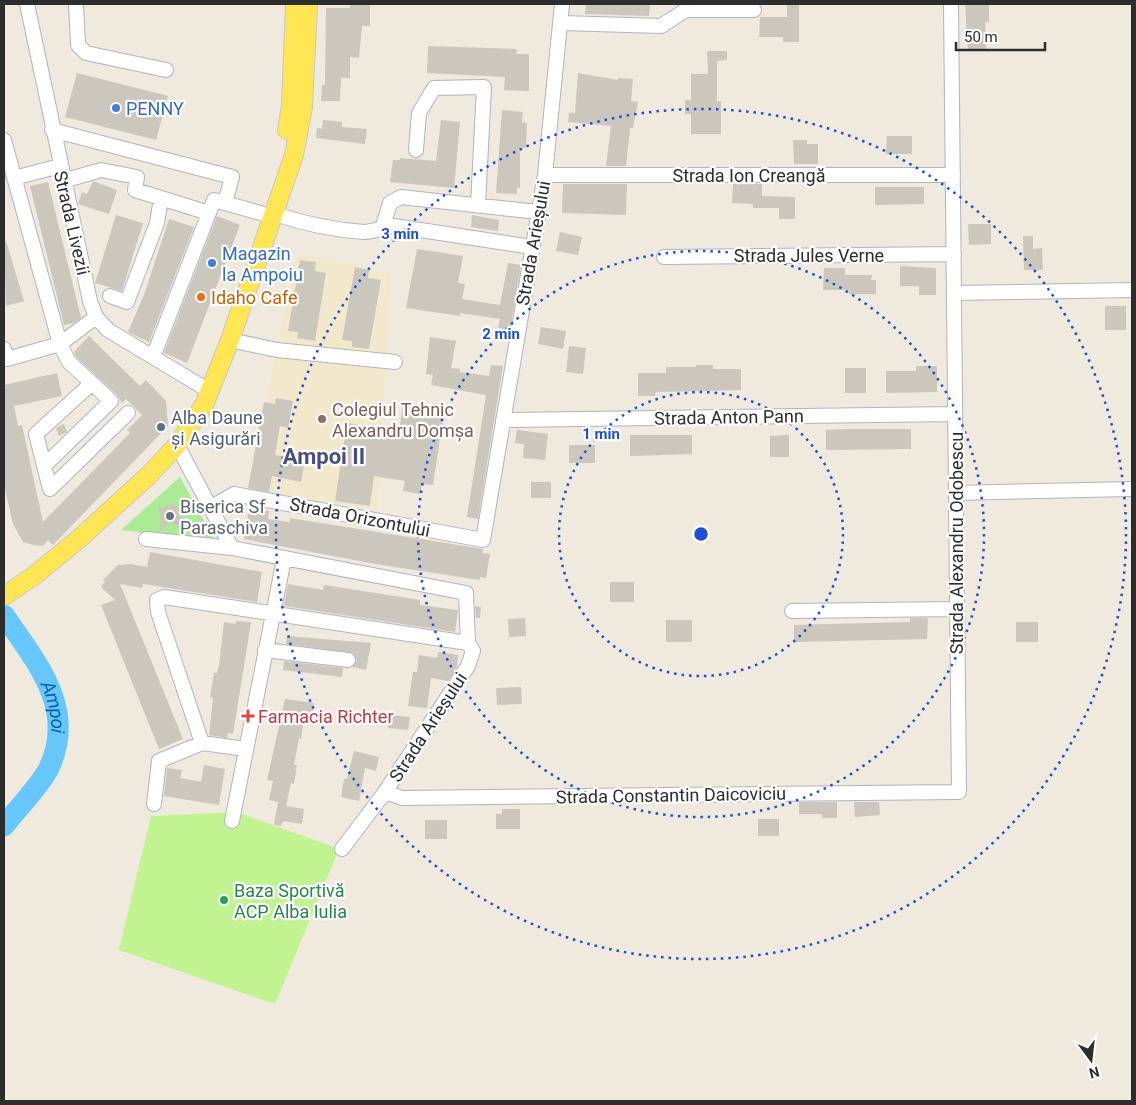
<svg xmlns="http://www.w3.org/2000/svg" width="1136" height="1105" font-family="Roboto,sans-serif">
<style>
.education{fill:#f2e9cc}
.green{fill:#abea96}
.pitch{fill:#c1f391}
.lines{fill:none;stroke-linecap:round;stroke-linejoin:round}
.river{stroke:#68c7fa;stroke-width:21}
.building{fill:#cbc7bc}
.minor-casing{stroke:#b2b3c1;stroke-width:16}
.major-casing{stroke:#c8c8c8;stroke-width:20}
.minor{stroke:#fff;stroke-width:14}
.major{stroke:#fee554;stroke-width:18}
.ring{fill:none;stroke:#1d4ed8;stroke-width:2.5;stroke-dasharray:2.5 5}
.shop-dot{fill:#3f7fe0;stroke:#fff;stroke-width:2}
.food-dot{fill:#e8710a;stroke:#fff;stroke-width:2}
.education-dot{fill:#8d6e63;stroke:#fff;stroke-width:2}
.service-dot{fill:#5c6f8a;stroke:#fff;stroke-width:2}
.worship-dot{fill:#6b7280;stroke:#fff;stroke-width:2}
.health-dot{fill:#e0444e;stroke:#fff;stroke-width:2}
.leisure-dot{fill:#2e9e5b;stroke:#fff;stroke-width:2}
.labels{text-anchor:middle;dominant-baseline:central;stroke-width:4.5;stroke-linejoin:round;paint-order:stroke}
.shop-label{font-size:18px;fill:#366cbe;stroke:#fff;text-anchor:start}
.street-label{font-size:18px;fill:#2d2d2d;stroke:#fff}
.food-label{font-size:18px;fill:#c56008;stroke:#fff;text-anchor:start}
.education-label{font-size:18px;fill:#785e54;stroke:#fff;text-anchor:start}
.service-label{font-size:18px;fill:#4e5e75;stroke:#fff;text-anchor:start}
.worship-label{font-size:18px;fill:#5b616d;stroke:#fff;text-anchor:start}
.health-label{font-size:18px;fill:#be3a42;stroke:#fff;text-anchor:start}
.leisure-label{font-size:18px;fill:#27864d;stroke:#fff;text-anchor:start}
.water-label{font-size:19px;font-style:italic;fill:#0162ad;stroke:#fff}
.district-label{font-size:22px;font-weight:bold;fill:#484d82;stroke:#fff}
.centre{fill:#1d4ed8;stroke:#fff;stroke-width:2.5}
.ring-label{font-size:15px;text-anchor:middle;font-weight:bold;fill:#1d4ed8;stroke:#fff;stroke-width:4.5;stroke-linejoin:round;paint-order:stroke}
</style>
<rect width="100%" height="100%" fill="#efe9de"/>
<path class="education" d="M297,254l94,18 -14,238 -129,-22z"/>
<path class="green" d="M180,477l35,64 -94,-11z"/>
<path class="pitch" d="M237,812l102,37 -64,155 -156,-54 32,-134z"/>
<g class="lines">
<path class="river" id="s1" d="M4,615c32,47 73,93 45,153 -8,17 -33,42 -45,58"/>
</g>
<path class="building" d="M350,4h20v22h-8l-3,32 -9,-1v21h-9l-1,23h-19l1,-16h3l1,-77h24z
M586,4h64l-1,12 -64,-2z
M787,4h12v38h-16v-5h-24l1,-20h27z
M965,4h24v18h-4l1,28h-18z
M428,46l89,3 -1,5h13v37l-25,-1 1,-13 -78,-4z
M707,51h20v9l-10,1v40h4v33h-30v-20h-6v-14h6v-26h17z
M77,73l91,23 -12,44 -91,-23z
M578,73l40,7v-2l15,1 -2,22 7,1 -5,26h-3l-4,38h-20l5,-40 -43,-4 1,-9h6z
M502,110l21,2 -1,10 5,1 -1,25 -6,-1v41h-3v6l-21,-1z
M323,120l19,2v5l25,2 -2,15 -49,-6 1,-10 5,1z
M441,120l19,2 -6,66 -64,-6 3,-22h7v-2l36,3z
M887,136h25v18h-26z
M793,140h14v4h11v20h-24z
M93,181l24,9 -8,24 -31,-10 4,-12 5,2z
M48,182l33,136 -7,5 -10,2 -34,-139z
M563,184h64l-1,31 -64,-2z
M733,184h29v12l33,1v22h-16v-11h-26v-4l-21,-1z
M875,187h49v17l-49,1z
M116,215l27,8 -21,68 -27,-8z
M472,215l27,5 -1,11 -27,-4z
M217,216l23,9 -53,138 -23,-10z
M169,219l25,8 -45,115 -21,-10 16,-37z
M968,224h23v20l-22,1z
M560,232l22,5 -4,18 -22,-4z
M1023,236h10v13l9,-1 1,22h-19z
M4,241h2l18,60 -18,5z
M417,249l46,7 -5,27 7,1 -3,15 38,6 8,-42 13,2 -11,65 -12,-2 2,-9 -40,-6v3l-54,-8z
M300,260l16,2 -1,9 11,2 -11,68 -18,-3 1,-6 -10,-1z
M900,266l36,2v27h-17v-9h-19z
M355,267l14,3 -1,8 13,2 -12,69 -17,-2v-6l-10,-1z
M824,268h21v7h27l-1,5h5v14h-27v-4h-26z
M1105,306h21v24h-21z
M541,327l25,4 -3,18 -25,-5z
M89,336l51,50 6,-6 20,21 2,25 -115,119 -5,-5 -5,6 -10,-1 -10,-3 -10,-18 -9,-39v-100l53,-12 5,23 -48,10 4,20 4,-1 21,97 87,-89 -3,-3 15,-15 -16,-16 -4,4 -5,-8 -41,-38 -2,-5z
M430,337l26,4 -5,27 9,1v3l29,4 2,-11 12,1 -25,153 -11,-2 19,-122 -55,-10 2,-10 -7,-1z
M569,346l17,2 -3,26 -17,-2z
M696,365h17v4h28v21l-85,2 -1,4h-17v-23h28v-6h30z
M916,366h21v26l-51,1v-22h30z
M845,368h21v25h-21z
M276,398l17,3 -5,27 -8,-2 -5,29 30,5 -4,22 -29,-6 -3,16 -21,-4 16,-86 11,2z
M403,405l41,6 -11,74 -11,-1 -2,10 -17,-3 2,-10 -31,-5 -4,30 -35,-5 12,-78 52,8z
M64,424l3,8 -8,4 -3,-8z
M848,429h63v20l-85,1v-20z
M517,430l31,4 -3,26 -22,-2 1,-14 -9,-1z
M630,435h62v19l-62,2z
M789,435v22h-19v-21z
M569,445h26v18h-26z
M531,482h20v16h-20z
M172,503l5,3v7l14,8 -6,10 -15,-9 -10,9 1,-15 -3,-8 8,-1z
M249,508l20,3 -1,8 22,3v-4l193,31 -1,4 8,1 -4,24 -6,-1v3l-105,-16 -131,-25z
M150,552l112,20 -5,30 -114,-18 -1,4 -22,-4 63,155 -24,10 -58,-144 14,-5 -14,-13 4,-5 -2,-2 15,-15 12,-1 17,3z
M610,582h24v20h-24z
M288,584l35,6 1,-5 96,15v5l38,5 -3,22 -171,-26z
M475,606l6,1 -1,11h-4z
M525,618l1,18 -17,1 -1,-18z
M910,618h18l-1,21 -133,3v-17l116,-3z
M666,620h26v22h-26z
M236,621l15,1 -18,112 -5,-1 -1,5 -18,-3 4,-37 -3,-1 4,-24h3l2,-8 5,-43 11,2z
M1016,622h22v20h-22z
M287,636l84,7 -5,27 -14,-3 5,-6 -4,-8 -67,-9z
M438,652l20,3 -1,12 -9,14 -17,-3 -4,30 -19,-2 5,-34h4l2,-17 18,3z
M284,661l59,7 -1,9 -59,-7z
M521,687l1,17 -25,1 -1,-17z
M285,699l29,4 -2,16 -8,-1 -3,21 -2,-1 -5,27h3l-3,19 -3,-1 -5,23 18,3 -2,15 -19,-3 -2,5 -7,-1 4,-23 -9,-2 4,-19 -6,-1z
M389,715l21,2 -2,13 -20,-2z
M354,751l25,6 -3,14 -11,-3 -6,33 -18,-4 3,-18h3z
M204,765l21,4 -6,36 -55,-9 3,-28 15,2 -2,8 21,4z
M799,802h38v16h-15v-4h-23z
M854,802h25l1,13 -25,2z
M502,809h18v20h-24v-15h6z
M758,819h21v17h-21z
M425,820h22v19h-22z"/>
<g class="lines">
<g class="minor-casing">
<path id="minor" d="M27,4l63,297 6,16 12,13 93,56
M76,4l2,41 8,8 80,17
M561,23l100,3 25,-16h68
M52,130l180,47 -7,26
M4,140l56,204 9,18 42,39 -67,65
M416,150l3,-37 15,-25 50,-1 -6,118
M545,175h408
M14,178l46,-12
M63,181l38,-11 36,7 -2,13 74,23
M275,214c27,9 60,16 89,18 10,0 20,-6 30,-6l138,21
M383,226l7,-23 11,-6 137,15
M664,257l290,-3
M955,293l177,-3
M110,296l17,6 30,-79 4,-25
M230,340l47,10 118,12
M4,349l3,10 53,-15 36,-27
M153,357l61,-157 50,14
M92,383l-56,51 14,55 78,-76
M503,420l452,-6
M177,445l55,103
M955,493l177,-4
M210,508l24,-14 249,46 62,-365 17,-171
M146,539l86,9 234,45 2,50 5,8 -5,15 -83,126 -43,57
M792,611l163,-2
M265,650l83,10
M202,743l-44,-131 -1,-12 7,-3 304,46
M385,792l17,6 557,-6 -8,-788
M154,804l5,-43 43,-18 44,6
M232,821l52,-262"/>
</g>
<g class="major-casing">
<path id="major" d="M287,130l4,-24 4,-102
M4,596l31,-21 45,-37 69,-63 28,-30 27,-40 26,-65 64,-185 9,-48 5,-103"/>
</g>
<use href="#minor" class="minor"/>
<use href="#major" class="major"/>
</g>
<g class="ring">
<circle cx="701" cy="534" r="142"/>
<circle cx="701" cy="534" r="283"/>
<circle cx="701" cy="534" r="425"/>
</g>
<g class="shop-dot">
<circle cx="116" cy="108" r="5"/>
<circle cx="212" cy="263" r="5"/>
</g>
<circle class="food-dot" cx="201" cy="297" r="5"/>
<circle class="education-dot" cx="322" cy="419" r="5"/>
<circle class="service-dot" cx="161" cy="427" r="5"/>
<circle class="worship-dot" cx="170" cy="516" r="5"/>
<path class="health-dot" d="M245.5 708.5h5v5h5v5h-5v5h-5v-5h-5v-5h5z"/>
<circle class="leisure-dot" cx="224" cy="900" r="5"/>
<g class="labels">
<g class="shop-label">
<text x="126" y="108">PENNY</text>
<text x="222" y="253">Magazin<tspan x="222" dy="21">la Ampoiu</tspan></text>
</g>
<g class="street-label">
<text x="749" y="175">Strada Ion Creangă</text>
<text transform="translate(72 223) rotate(77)">Strada Livezii</text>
<text transform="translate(533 243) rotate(-80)">Strada Arieșului</text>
<text x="809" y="255">Strada Jules Verne</text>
<text transform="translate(729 417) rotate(-1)">Strada Anton Pann</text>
<text transform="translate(360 517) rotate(11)">Strada Orizontului</text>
<text transform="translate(956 543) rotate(-90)">Strada Alexandru Odobescu</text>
<text transform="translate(428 727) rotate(-57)">Strada Arieșului</text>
<text transform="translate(671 795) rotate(-1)">Strada Constantin Daicoviciu</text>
</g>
<g class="food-label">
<text x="211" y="297">Idaho Cafe</text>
</g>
<g class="education-label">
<text x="332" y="409">Colegiul Tehnic<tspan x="332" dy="21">Alexandru Domșa</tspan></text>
</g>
<g class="service-label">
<text x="171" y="417">Alba Daune<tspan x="171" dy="21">și Asigurări</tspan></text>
</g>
<g class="worship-label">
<text x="180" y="506">Biserica Sf<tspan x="180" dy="21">Paraschiva</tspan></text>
</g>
<g class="health-label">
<text x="258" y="716">Farmacia Richter</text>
</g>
<g class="leisure-label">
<text x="234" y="890">Baza Sportivă<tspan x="234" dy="21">ACP Alba Iulia</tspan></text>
</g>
<g class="water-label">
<text stroke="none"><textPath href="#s1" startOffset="106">Ampoi</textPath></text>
</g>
<g class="district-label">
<text x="324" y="456">Ampoi II</text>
</g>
</g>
<circle cx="701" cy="534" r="8" class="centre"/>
<g class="ring-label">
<text x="400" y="239">3 min</text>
<text x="501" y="339">2 min</text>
<text x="601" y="439">1 min</text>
</g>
<rect width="1136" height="1105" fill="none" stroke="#2d2d2d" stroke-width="10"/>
<g transform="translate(1091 1060) rotate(165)" stroke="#ffffff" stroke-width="4" paint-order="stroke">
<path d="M0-4L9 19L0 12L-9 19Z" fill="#2d2d2d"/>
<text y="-8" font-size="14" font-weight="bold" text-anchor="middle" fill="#2d2d2d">N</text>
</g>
<path d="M956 42v8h89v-8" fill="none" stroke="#2d2d2d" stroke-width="2.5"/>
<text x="964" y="42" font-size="15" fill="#2d2d2d" stroke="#ffffff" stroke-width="4" paint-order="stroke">50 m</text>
</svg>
